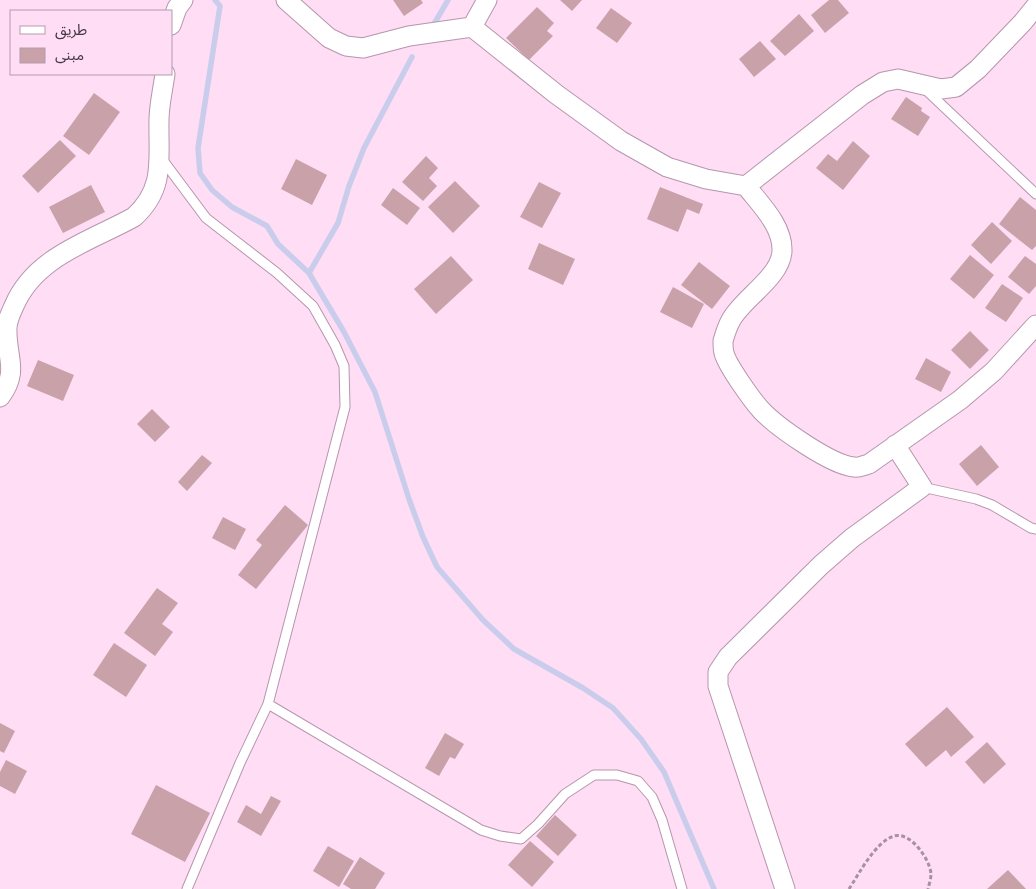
<svg xmlns="http://www.w3.org/2000/svg" width="1036" height="889" font-family="Cabin,'Noto Sans Arabic',sans-serif">
<style>
.lines{fill:none;stroke-linecap:round;stroke-linejoin:round}
.stream{stroke:#c9cdeb;stroke-width:5.5}
.building{fill:#c9a1a9}
.lane-casing{stroke:#b596ad;stroke-width:11}
.street-casing{stroke:#b596ad;stroke-width:21}
.path{stroke:#a790a1;stroke-width:3;stroke-dasharray:4 2.5;stroke-linecap:butt}
.lane{stroke:#fff;stroke-width:9}
.street{stroke:#fff;stroke-width:19}
</style>
<rect width="100%" height="100%" fill="#feddf5"/>
<g class="lines">
<path class="stream" d="M215,0l5,6 -22,142 2,25 12,17 20,17 35,19 11,18 31,29 35,59 31,60 34,107 14,38 14,30 46,53 31,29 69,39 30,20 28,31 23,33 50,117
M434,24l14,-24
M309,273l29,-50 11,-37 15,-38 48,-91"/>
</g>
<path class="building" d="M393,0h28l2,3 -19,13z
M560,0h22l-10,11z
M829,0h9l11,13 -24,20 -14,-18z
M537,7l17,16 -7,8 6,5 -24,24 -23,-22z
M611,8l21,15 -15,20 -21,-15z
M799,14l15,17 -29,25 -15,-15z
M760,41l16,18 -22,18 -15,-18z
M94,93l26,19 -31,43 -26,-19z
M906,97l16,11 -1,3 9,6 -12,19 -27,-17z
M60,140l16,16 -38,37 -16,-17z
M853,141l17,15 -27,34 -27,-22 12,-14 9,7z
M426,156l12,12 -9,10 8,8 -14,15 -21,-19z
M296,159l31,16 -15,30 -31,-16z
M455,181l25,25 -27,27 -25,-26z
M539,182l22,11 -19,35 -22,-11z
M91,185l14,27 -42,21 -14,-26z
M660,187l43,17 -4,10 -12,-5 -9,23 -31,-13z
M393,188l27,20 -13,17 -26,-20z
M1020,197l16,13v36l-4,4 -33,-26z
M992,222l20,19 -21,23 -20,-19z
M539,243l36,16 -12,26 -35,-16z
M970,255l24,20 -20,24 -24,-20z
M451,256l22,24 -37,34 -22,-25z
M1025,256l11,8v22l-7,8 -21,-17z
M699,262l31,24 -18,23 -31,-24z
M1002,284l21,14 -17,24 -21,-14z
M673,287l31,17 -12,24 -32,-16z
M970,331l19,19 -19,19 -19,-19z
M926,358l25,14 -10,20 -26,-13z
M38,360l36,15 -11,26 -36,-15z
M152,409l18,18 -15,15 -18,-18z
M981,445l18,22 -22,19 -18,-22z
M202,455l10,8 -25,28 -9,-9z
M285,505l23,20 -52,64 -18,-14 24,-30 -6,-5z
M223,517l23,12 -11,21 -23,-12z
M157,588l21,15 -16,21 11,8 -18,24 -31,-23z
M114,643l33,22 -21,32 -33,-22z
M947,707l27,30 -23,20 -5,-7 -20,17 -21,-23z
M0,723l15,8 -11,22 -4,-2z
M445,733l19,11 -9,15 -5,-2 -11,19 -14,-8z
M987,742l19,22 -22,20 -19,-22z
M6,760l21,11 -12,23 -15,-8v-14z
M156,785l54,28 -25,49 -54,-28z
M271,796l10,5 -20,35 -24,-14 9,-17 15,9z
M555,815l22,20 -19,21 -22,-20z
M530,841l24,21 -22,25 -24,-22z
M328,846l26,15 -15,26 -26,-16z
M360,857l25,16 -10,16h-24l-8,-5z
M1008,870l18,19h-39z"/>
<g class="lines">
<g class="lane-casing">
<path id="lane" d="M925,89l111,105
M162,159l44,59 71,55 36,33 22,39 9,21 1,41 -77,297 -28,59 -53,126
M922,487l54,12 16,6 39,23 5,1
M268,704l213,126 19,6 21,3 17,-15 27,-30 29,-19h23l21,6 14,16 10,23 20,69"/>
</g>
<g class="street-casing">
<path id="street" d="M286,0l43,38 17,8 17,2 46,-12 63,-9 15,-27
M171,25l6,-17 6,-8
M472,27l84,67 65,47 46,26 39,12 40,7 116,-91 21,-13 15,-3 43,10 15,-2 22,-18 45,-47 13,-16
M746,186c14,18 37,40 36,65 -1,26 -39,47 -51,69 -4,7 -6,14 -8,21 0,4 0,8 1,12 3,12 28,47 37,57 16,17 70,55 93,57 5,1 10,-2 15,-3l91,-64 34,-29 42,-46
M0,397c19,-25 7,-39 7,-65 -1,-10 3,-17 7,-26 21,-50 77,-65 120,-89 32,-29 24,-59 25,-97 0,-15 4,-31 6,-46
M785,889l-67,-203v-14l10,-15 93,-92 31,-27 70,-51 -27,-42"/>
</g>
<path class="path" d="M849,889c10,-15 26,-47 45,-53 16,-5 36,23 37,38 0,4 -2,11 -3,15"/>
<use href="#lane" class="lane"/>
<use href="#street" class="street"/>
</g>
<rect x="10" y="10" width="162" height="65" fill="#feddf5" stroke="#b49bad"/>
<rect x="20" y="26" width="25" height="8" fill="#ffffff" stroke="#b49bad"/>
<text x="55" y="35" font-size="15" fill="#443740">طريق</text>
<rect x="20" y="48" width="25" height="15" fill="#c9a1a9" stroke="#b49bad"/>
<text x="55" y="60" font-size="15" fill="#443740">مبنى</text>
</svg>
